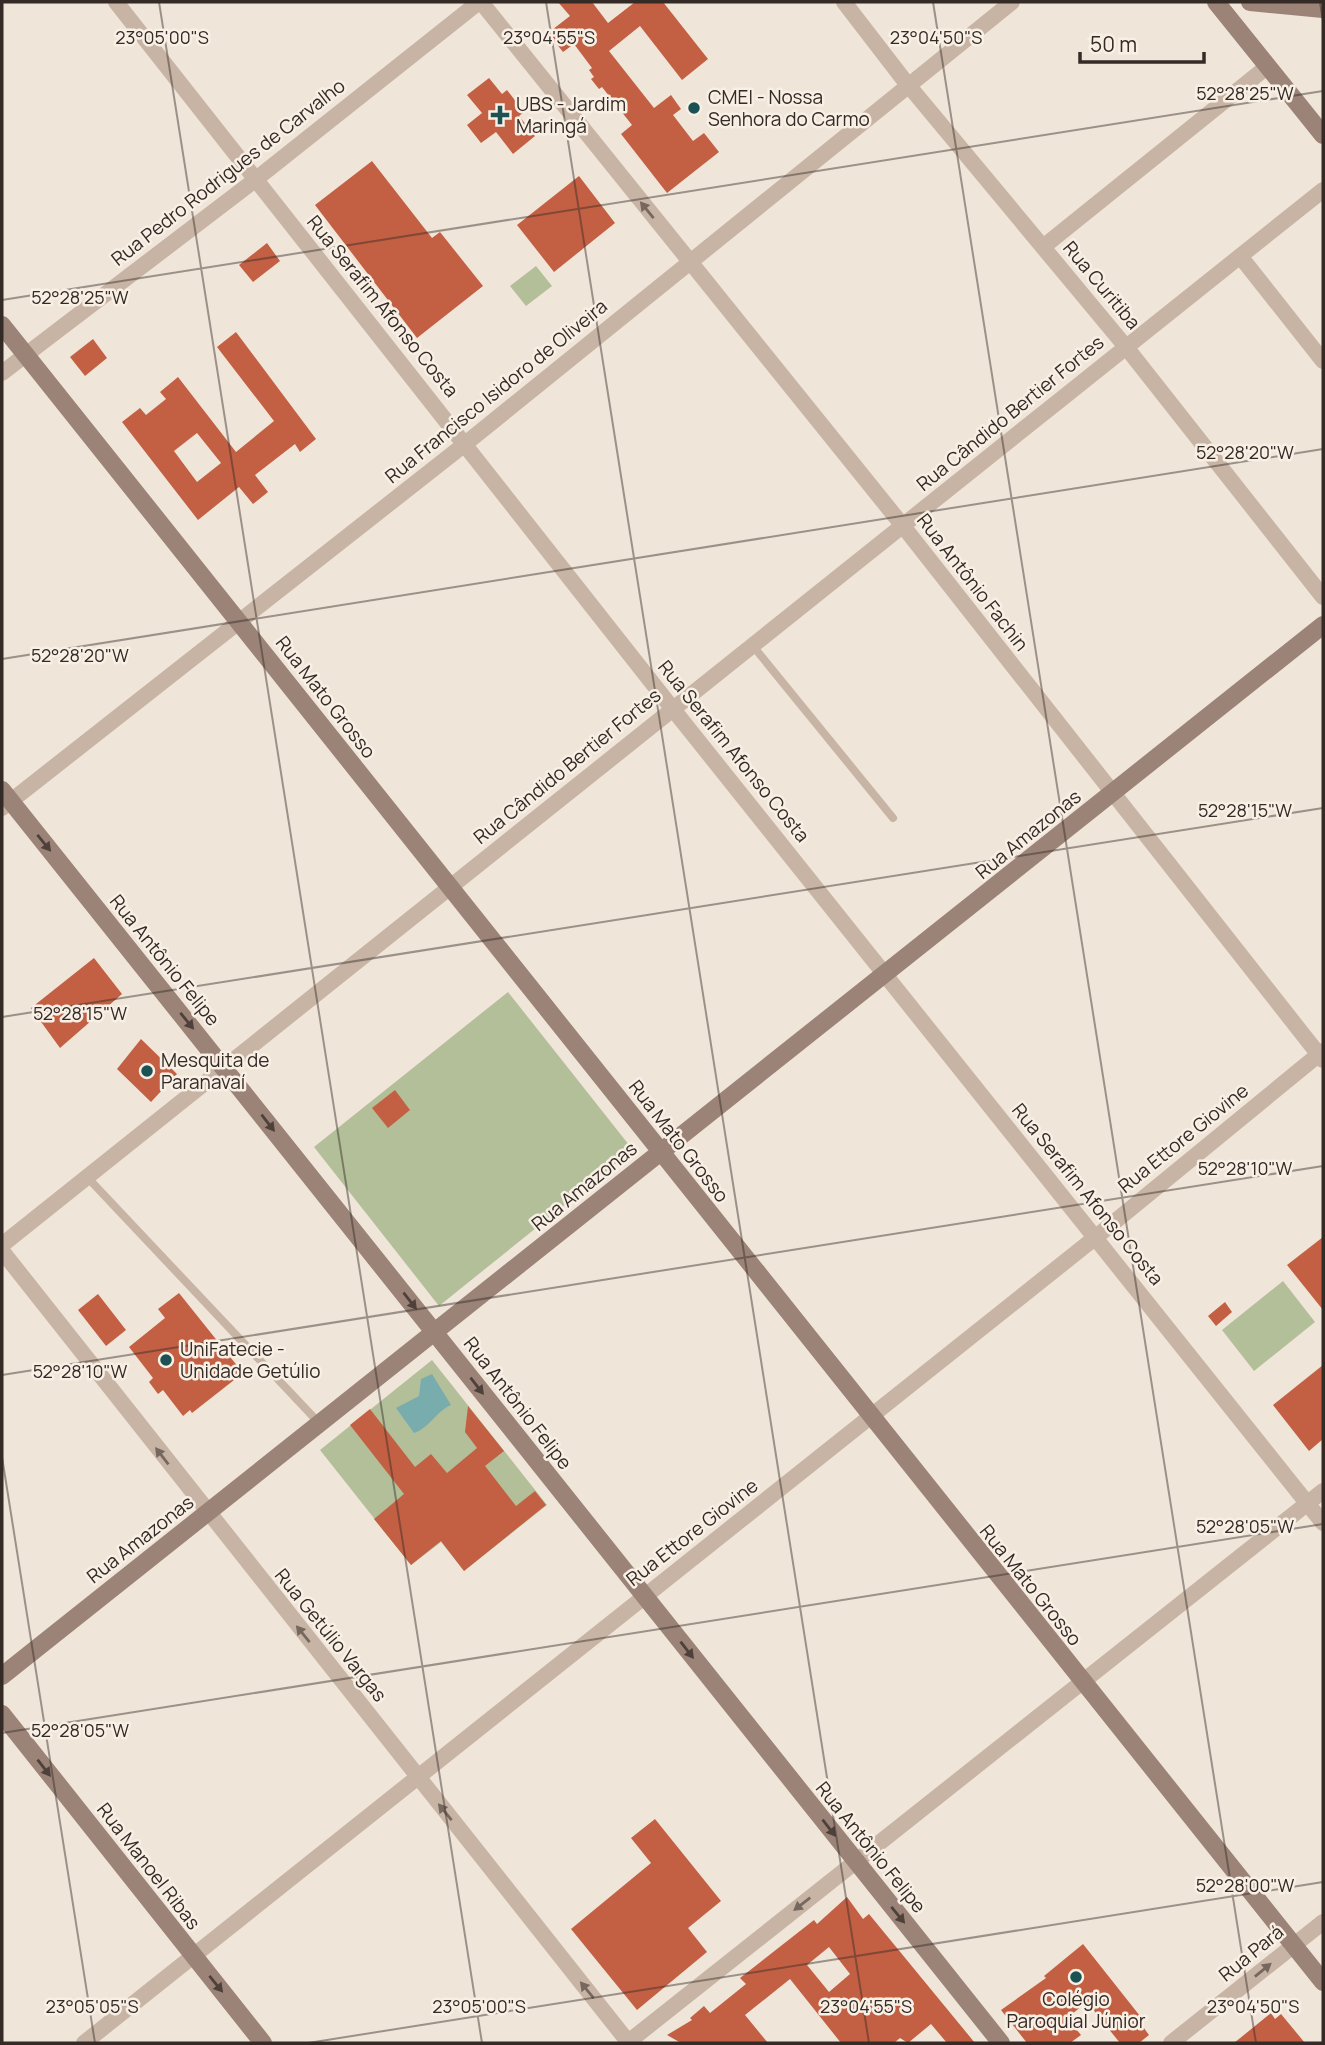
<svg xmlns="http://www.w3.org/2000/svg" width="1325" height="2045" font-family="Manrope,sans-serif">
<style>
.green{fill:#b3bf99}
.water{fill:#79acad}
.building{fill:#c36044;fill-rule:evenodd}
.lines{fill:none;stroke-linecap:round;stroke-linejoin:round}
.lane{stroke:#c8b4a5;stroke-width:8}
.street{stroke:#c8b4a5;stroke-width:16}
.secondary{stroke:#9b8377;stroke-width:18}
.oneway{fill:#77685f}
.oneway2{fill:#4e403a}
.ticks{fill:none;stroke:#342a26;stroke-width:2;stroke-opacity:0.45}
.poi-dot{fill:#1d5254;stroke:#f8efe5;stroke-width:2.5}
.labels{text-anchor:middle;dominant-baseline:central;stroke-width:5;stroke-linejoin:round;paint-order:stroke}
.poi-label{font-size:19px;fill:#342a26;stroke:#f8efe5;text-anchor:start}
.street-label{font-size:19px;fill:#342a26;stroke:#f8efe5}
.ticks-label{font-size:18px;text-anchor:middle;fill:#342a26;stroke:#f8efe5;stroke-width:5;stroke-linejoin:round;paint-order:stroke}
</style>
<rect width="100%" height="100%" fill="#f0e5d9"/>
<path class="green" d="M536,266l16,20 -26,20 -16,-20z
M508,992l125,158 -194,156 -125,-159z
M1283,1281l32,41 -61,49 -32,-41z
M432,1360l115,145 -83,66 -23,-29 -30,23 -91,-115z"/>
<path class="water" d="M432,1374l19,31c-14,6 -23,24 -37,28l-18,-25 23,-12 2,-17z"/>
<path class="building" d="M558,2h34l16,21 27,-21h28l45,57 -26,21 -42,-54 -31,25 45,57 17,-13 10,14 -8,6 20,26 11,-8 15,19 -52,41 -46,-59 11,-9 -30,-38 -3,2 -8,-10 3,-2 -5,-7 3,-2 -18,-24 -11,8 -15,-19 22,-17z
M489,78l13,16 5,-4 17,22 -5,4 16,20 -22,18 -17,-22 -15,11 -14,-18 15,-12 -15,-18z
M372,161l60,77 8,-6 43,54 -66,52 -102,-133z
M579,176l36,47 -61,49 -37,-47z
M267,243l13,18 -27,21 -14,-17z
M236,332l80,107 -16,13 -5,-8 -40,31 13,17 -15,12 -14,-17 -41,33 -76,-98 18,-14 6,7 20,-16 -6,-7 18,-15 58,75 38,-31 -57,-74zM197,433l24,30 -24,19 -23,-31z
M93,339l14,19 -22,18 -15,-19z
M94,958l28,36 -62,54 -29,-40z
M141,1039l36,35 -26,28 -34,-33z
M395,1090l15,20 -22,18 -16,-20z
M1323,1237v73l-36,-45z
M179,1293l64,80 -51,40 -2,-3 -7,6 -20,-26 -5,4 -9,-12 4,-4 -24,-31 36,-29 -7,-9z
M98,1294l28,36 -20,16 -28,-36z
M1225,1302l7,10 -16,14 -8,-10z
M1323,1365v74l-14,12 -36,-46z
M468,1406l36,45 -19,15 31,40 19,-15 11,14 -82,66 -23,-30 -30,24 -37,-46 30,-25 -54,-69 20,-16 45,58 16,-13 16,19 30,-25 -12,-16z
M655,1819l66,82 -33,27 19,24 -70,58 -66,-81 80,-66 -20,-25z
M847,1897l16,22 6,-5 106,129h-28l-16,-19 -23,19 -8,-5 -6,5h-53l-51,-64 -45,36 23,28h-87l-14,-8 25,-15 -2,-2 14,-12 6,7 36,-29 -6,-6 74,-58 3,4zM829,1947l21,27 -21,18 -22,-27z
M1083,1944l61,77 -3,3 8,11 -10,8h-19l-33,-41 -20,16 14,17 -11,8h-43l-26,-33 45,-32 -2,-2z
M1271,2013l4,6 6,-5 24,29h-71z"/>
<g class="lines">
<path class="lane" d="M753,646l140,172
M87,1177l233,247"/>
<path class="street" d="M116,2l556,706 651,815
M481,2l422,524 420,534
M844,2l60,78 222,267 197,250
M1043,247l225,-181
M1240,256l83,105
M2,373l253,-193 224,-178
M2,808l463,-364 547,-442
M2,1245c442,-349 880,-704 1321,-1055
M2,1251l627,792
M84,2043l1012,-806 227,-186
M627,2043l696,-552
M1171,2043l152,-121"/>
<path class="secondary" d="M1216,2l107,133
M1250,2l73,7
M2,325l1321,1657
M2,790l999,1253
M2,1676l1321,-1051
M2,1714l261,329"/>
</g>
<defs><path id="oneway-solid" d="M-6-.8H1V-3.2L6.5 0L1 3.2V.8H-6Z" transform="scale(1.75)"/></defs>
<g class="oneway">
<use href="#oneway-solid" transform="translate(647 210) rotate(-129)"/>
<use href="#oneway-solid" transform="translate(162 1456) rotate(-128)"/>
<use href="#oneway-solid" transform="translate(303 1634) rotate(-129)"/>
<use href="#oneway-solid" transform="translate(445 1812) rotate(-129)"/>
<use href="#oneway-solid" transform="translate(802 1904) rotate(142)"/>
<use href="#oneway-solid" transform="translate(1263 1970) rotate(-39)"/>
<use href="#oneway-solid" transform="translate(587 1990) rotate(-129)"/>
</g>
<g class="oneway2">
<use href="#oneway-solid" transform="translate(44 843) rotate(51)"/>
<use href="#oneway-solid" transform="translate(187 1021) rotate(51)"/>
<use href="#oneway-solid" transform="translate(268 1123) rotate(52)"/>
<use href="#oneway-solid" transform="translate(410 1301) rotate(52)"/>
<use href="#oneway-solid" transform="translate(477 1386) rotate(52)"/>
<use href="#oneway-solid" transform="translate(687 1650) rotate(52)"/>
<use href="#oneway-solid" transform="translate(44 1768) rotate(52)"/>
<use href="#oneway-solid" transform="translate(829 1828) rotate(52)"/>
<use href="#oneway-solid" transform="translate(898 1915) rotate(51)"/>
<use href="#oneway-solid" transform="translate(216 1984) rotate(51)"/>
</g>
<path class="ticks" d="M159,2l323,2041M546,2l323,2041M933,2l323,2041M1320,2l3,19M2,300l1321,-209M2,659l1321,-210M2,1017l1321,-209M2,1375l1321,-209M2,1457l93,586M2,1733l1321,-209M308,2043l1015,-161"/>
<g class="poi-dot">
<circle cx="694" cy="108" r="7"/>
<path d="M496.5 104.5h7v7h7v7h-7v7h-7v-7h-7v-7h7z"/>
<circle cx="147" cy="1071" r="7"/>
<circle cx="166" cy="1360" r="7"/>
<circle cx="1076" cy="1977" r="7"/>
</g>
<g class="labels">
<g class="poi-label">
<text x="708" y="97">CMEI - Nossa<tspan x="708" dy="22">Senhora do Carmo</tspan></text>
<text x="516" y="104">UBS - Jardim<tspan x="516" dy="22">Maringá</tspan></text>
<text x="161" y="1060">Mesquita de<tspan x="161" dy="22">Paranavaí</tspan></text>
<text x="180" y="1349">UniFatecie -<tspan x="180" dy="22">Unidade Getúlio</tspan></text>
<text x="1076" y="1999" text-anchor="middle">Colégio<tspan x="1076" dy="22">Paroquial Júnior</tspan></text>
</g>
<g class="street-label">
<text transform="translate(228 172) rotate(-38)">Rua Pedro Rodrigues de Carvalho</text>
<text transform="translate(1102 285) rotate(50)">Rua Curitiba</text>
<text transform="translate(383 306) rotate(51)">Rua Serafim Afonso Costa</text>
<text transform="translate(496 391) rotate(-39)">Rua Francisco Isidoro de Oliveira</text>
<text transform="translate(1010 413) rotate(-39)">Rua Cândido Bertier Fortes</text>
<text transform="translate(973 582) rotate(52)">Rua Antônio Fachin</text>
<text transform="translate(326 697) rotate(52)">Rua Mato Grosso</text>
<text transform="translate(734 751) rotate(51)">Rua Serafim Afonso Costa</text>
<text transform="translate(567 766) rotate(-39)">Rua Cândido Bertier Fortes</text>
<text transform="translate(1028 834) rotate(-39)">Rua Amazonas</text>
<text transform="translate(165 960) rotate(51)">Rua Antônio Felipe</text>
<text transform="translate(1183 1138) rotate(-39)">Rua Ettore Giovine</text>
<text transform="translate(679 1141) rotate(52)">Rua Mato Grosso</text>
<text transform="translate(584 1186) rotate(-39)">Rua Amazonas</text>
<text transform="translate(1088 1194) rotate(51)">Rua Serafim Afonso Costa</text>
<text transform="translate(518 1403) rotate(52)">Rua Antônio Felipe</text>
<text transform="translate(692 1532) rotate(-38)">Rua Ettore Giovine</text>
<text transform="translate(140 1539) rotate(-38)">Rua Amazonas</text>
<text transform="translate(1031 1585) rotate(51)">Rua Mato Grosso</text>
<text transform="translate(331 1635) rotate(51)">Rua Getúlio Vargas</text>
<text transform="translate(871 1847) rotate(51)">Rua Antônio Felipe</text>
<text transform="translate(149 1866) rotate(52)">Rua Manoel Ribas</text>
<text transform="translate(1251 1953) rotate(-39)">Rua Pará</text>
</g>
</g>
<g class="ticks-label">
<text x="162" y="44">23°05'00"S</text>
<text x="549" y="44">23°04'55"S</text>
<text x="936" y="44">23°04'50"S</text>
<text x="1245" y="100">52°28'25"W</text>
<text x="80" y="304">52°28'25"W</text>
<text x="1245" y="459">52°28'20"W</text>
<text x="80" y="662">52°28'20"W</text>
<text x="1245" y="817">52°28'15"W</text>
<text x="80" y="1020">52°28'15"W</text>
<text x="1245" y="1175">52°28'10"W</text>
<text x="80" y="1378">52°28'10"W</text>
<text x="1245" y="1533">52°28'05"W</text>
<text x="80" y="1737">52°28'05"W</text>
<text x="1245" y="1892">52°28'00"W</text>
<text x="92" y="2013">23°05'05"S</text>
<text x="479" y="2013">23°05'00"S</text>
<text x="866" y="2013">23°04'55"S</text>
<text x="1253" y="2013">23°04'50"S</text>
</g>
<rect width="1325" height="2045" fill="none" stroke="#342a26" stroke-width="7"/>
<path d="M1080 52v10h124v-10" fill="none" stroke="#342a26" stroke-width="3.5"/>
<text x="1090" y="52" font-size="21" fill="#342a26" stroke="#f8efe5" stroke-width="5" paint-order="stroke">50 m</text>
</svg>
